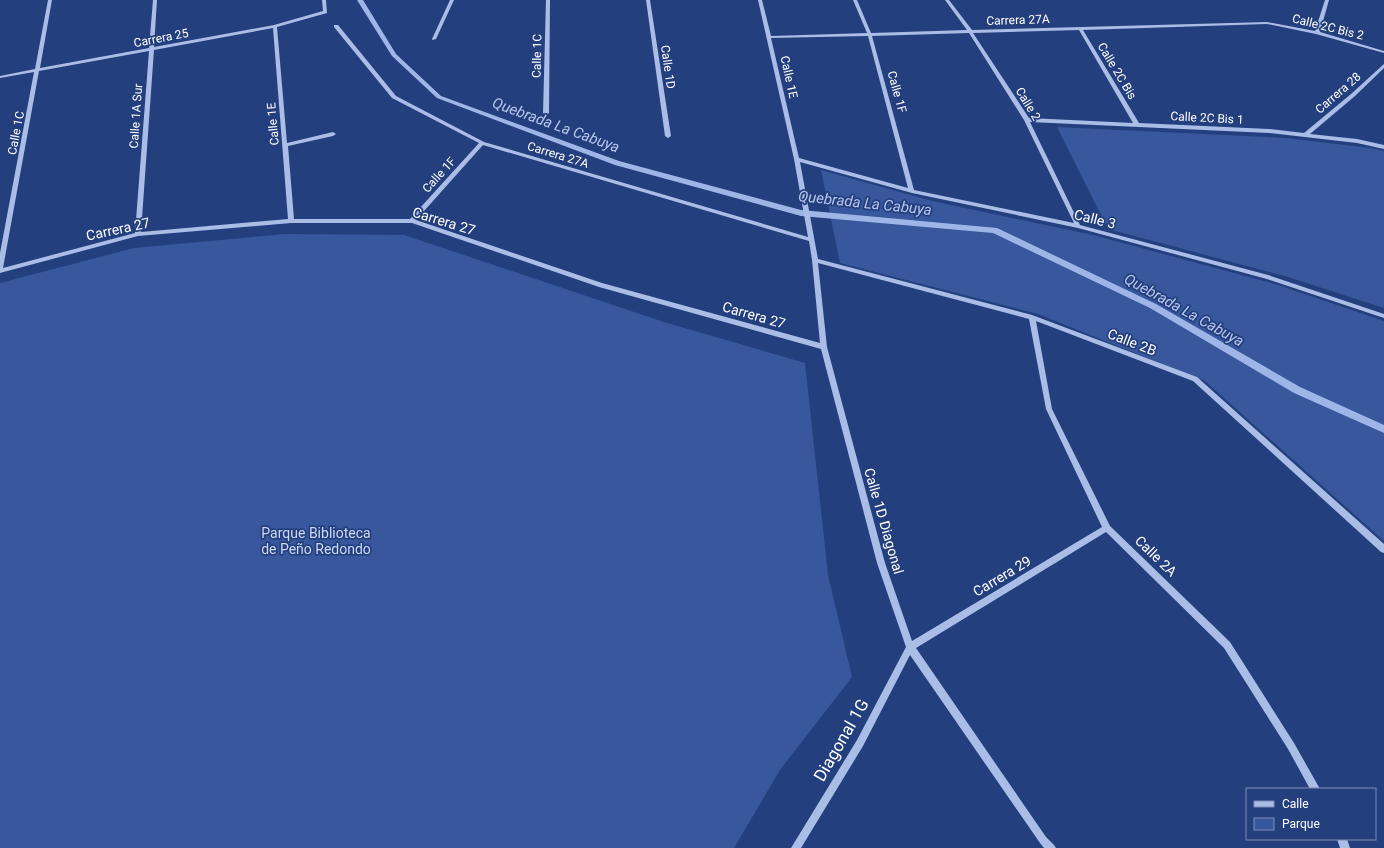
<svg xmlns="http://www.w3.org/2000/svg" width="1384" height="848" font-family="Roboto,sans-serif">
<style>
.green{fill:#38579c}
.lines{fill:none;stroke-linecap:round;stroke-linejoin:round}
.stream{fill:#9eb6e7;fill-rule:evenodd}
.minor{fill:#a9bde6;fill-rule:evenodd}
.labels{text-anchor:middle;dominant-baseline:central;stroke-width:3.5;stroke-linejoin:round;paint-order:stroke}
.far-street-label{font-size:12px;fill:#fff;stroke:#243f7e}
.street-label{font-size:14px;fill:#fff;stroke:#243f7e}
.park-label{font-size:14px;fill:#cdd9f5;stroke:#243f7e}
.water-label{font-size:15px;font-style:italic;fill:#b5c7ee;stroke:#243f7e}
.near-street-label{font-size:17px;fill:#fff;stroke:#243f7e}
</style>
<rect width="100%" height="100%" fill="#243f7e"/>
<path class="green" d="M1057,127l229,11 84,10 14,3v157l-96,-31 -180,-48z
M821,170l111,31 161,34 182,49 109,37v220l-179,-160 -167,-67 -198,-51z
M285,234l119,1 260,87 141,41 23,212 24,102 -72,93 -46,78h-734v-565l134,-35z"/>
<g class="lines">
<path class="stream" d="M357,0h6l33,54 45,42 178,65 182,49 196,18 159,76 144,83 84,38v8l-90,-40 -144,-85 -157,-75 -192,-17 -186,-51 -178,-67 -45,-42z"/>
<path class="minor" d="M48,0h4l-12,68 109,-20 4,-48h4l-3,47 120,-22 49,-14 -1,-11h4l1,13 -50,14 10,116 46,-11 3,2 -3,2 -45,10 6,73h116l69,-76 -87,-45 -58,-71v-2h4l58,71 88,46 324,95 -14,-78 -36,-159h4l9,36 96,-3 -14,-33h4l14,33 96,-3 -22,-30h4l23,30 295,-8 48,9 10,-31h4l-9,32 64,19v2l-68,-19 -49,-10 -184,6 56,93 130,6 35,4 47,-39 33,-30v4l-29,28 -45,38 47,5 27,6v4l-27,-6 -88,-10 -239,-11 50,103 188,50 116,39v4l-117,-39 -189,-51 -166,-35 -112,-31 18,97 214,56 165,62 187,167v9l-3,-1 -188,-171 -157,-60 16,88 58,117 120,116 64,101 26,46h-10l-22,-40 -64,-101 -118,-116 -190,116 130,189 8,8 2,3h-12l-4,-5 -130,-188 -47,91 -62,102h-10l66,-108 49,-93 -29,-84 -56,-214 -222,-62 -187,-64h-121l-153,13 -138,37v-20l34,-181 -34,6v-2l35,-7zM273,28l15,191 -147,13 13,-182zM1079,30l54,93 -104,-5 -56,-85zM969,33l55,87 50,103 -160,-33 -42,-154zM868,36l40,152 -109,-30 -28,-120zM149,51l-14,182 -132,35 36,-197zM483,145l326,96 3,19 8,83 -218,-60 -186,-63zM818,263l211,56 17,90 56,118 -190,114 -27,-78 -58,-216z
M450,0h4l-18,39 -4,1v-1z
M546,0h4l-1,113 -3,2 -3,-2z
M646,0h4l21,136 -3,2 -3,-2z
M1337,839h10l3,9h-10z"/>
</g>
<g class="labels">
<g class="far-street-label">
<text transform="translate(1018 20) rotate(-2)">Carrera 27A</text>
<text transform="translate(1328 27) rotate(14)">Calle 2C Bis 2</text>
<text transform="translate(161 38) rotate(-11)">Carrera 25</text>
<text transform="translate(537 56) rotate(-89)">Calle 1C</text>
<text transform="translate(668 67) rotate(82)">Calle 1D</text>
<text transform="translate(1117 71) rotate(59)">Calle 2C Bis</text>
<text transform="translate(789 77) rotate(78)">Calle 1E</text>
<text transform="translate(897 92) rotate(75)">Calle 1F</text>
<text transform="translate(1338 93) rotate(-41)">Carrera 28</text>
<text transform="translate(1028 104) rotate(59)">Calle 2</text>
<text transform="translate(136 116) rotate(-86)">Calle 1A Sur</text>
<text transform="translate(1207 118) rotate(3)">Calle 2C Bis 1</text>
<text transform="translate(273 124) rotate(-95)">Calle 1E</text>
<text transform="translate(16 133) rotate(-79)">Calle 1C</text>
<text transform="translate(558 155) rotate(17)">Carrera 27A</text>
<text transform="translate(439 175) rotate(-48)">Calle 1F</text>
</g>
<g class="street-label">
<text transform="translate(1095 219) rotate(14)">Calle 3</text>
<text transform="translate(444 221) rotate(17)">Carrera 27</text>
<text transform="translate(118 229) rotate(-12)">Carrera 27</text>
<text transform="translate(754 315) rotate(16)">Carrera 27</text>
<text transform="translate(1132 342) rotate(21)">Calle 2B</text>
<text transform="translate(884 521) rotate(74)">Calle 1D Diagonal</text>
<text transform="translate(1156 556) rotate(44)">Calle 2A</text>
<text transform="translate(1002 576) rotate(-31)">Carrera 29</text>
</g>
<g class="park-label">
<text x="316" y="533">Parque Biblioteca<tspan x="316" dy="16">de Peño Redondo</tspan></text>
</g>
<g class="water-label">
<text transform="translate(556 125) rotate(20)">Quebrada La Cabuya</text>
<text transform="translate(865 203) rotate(6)">Quebrada La Cabuya</text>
<text transform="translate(1184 310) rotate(29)">Quebrada La Cabuya</text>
</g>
<g class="near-street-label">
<text transform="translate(841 740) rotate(-60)">Diagonal 1G</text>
</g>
</g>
<rect x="1246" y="788" width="130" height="52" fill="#243f7e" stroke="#7c8cb2"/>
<rect x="1254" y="801" width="20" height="6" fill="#a9bde6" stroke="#7c8cb2"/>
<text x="1282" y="808" font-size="12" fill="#ffffff">Calle</text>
<rect x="1254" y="818" width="20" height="12" fill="#38579c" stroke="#7c8cb2"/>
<text x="1282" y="828" font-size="12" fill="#ffffff">Parque</text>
</svg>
